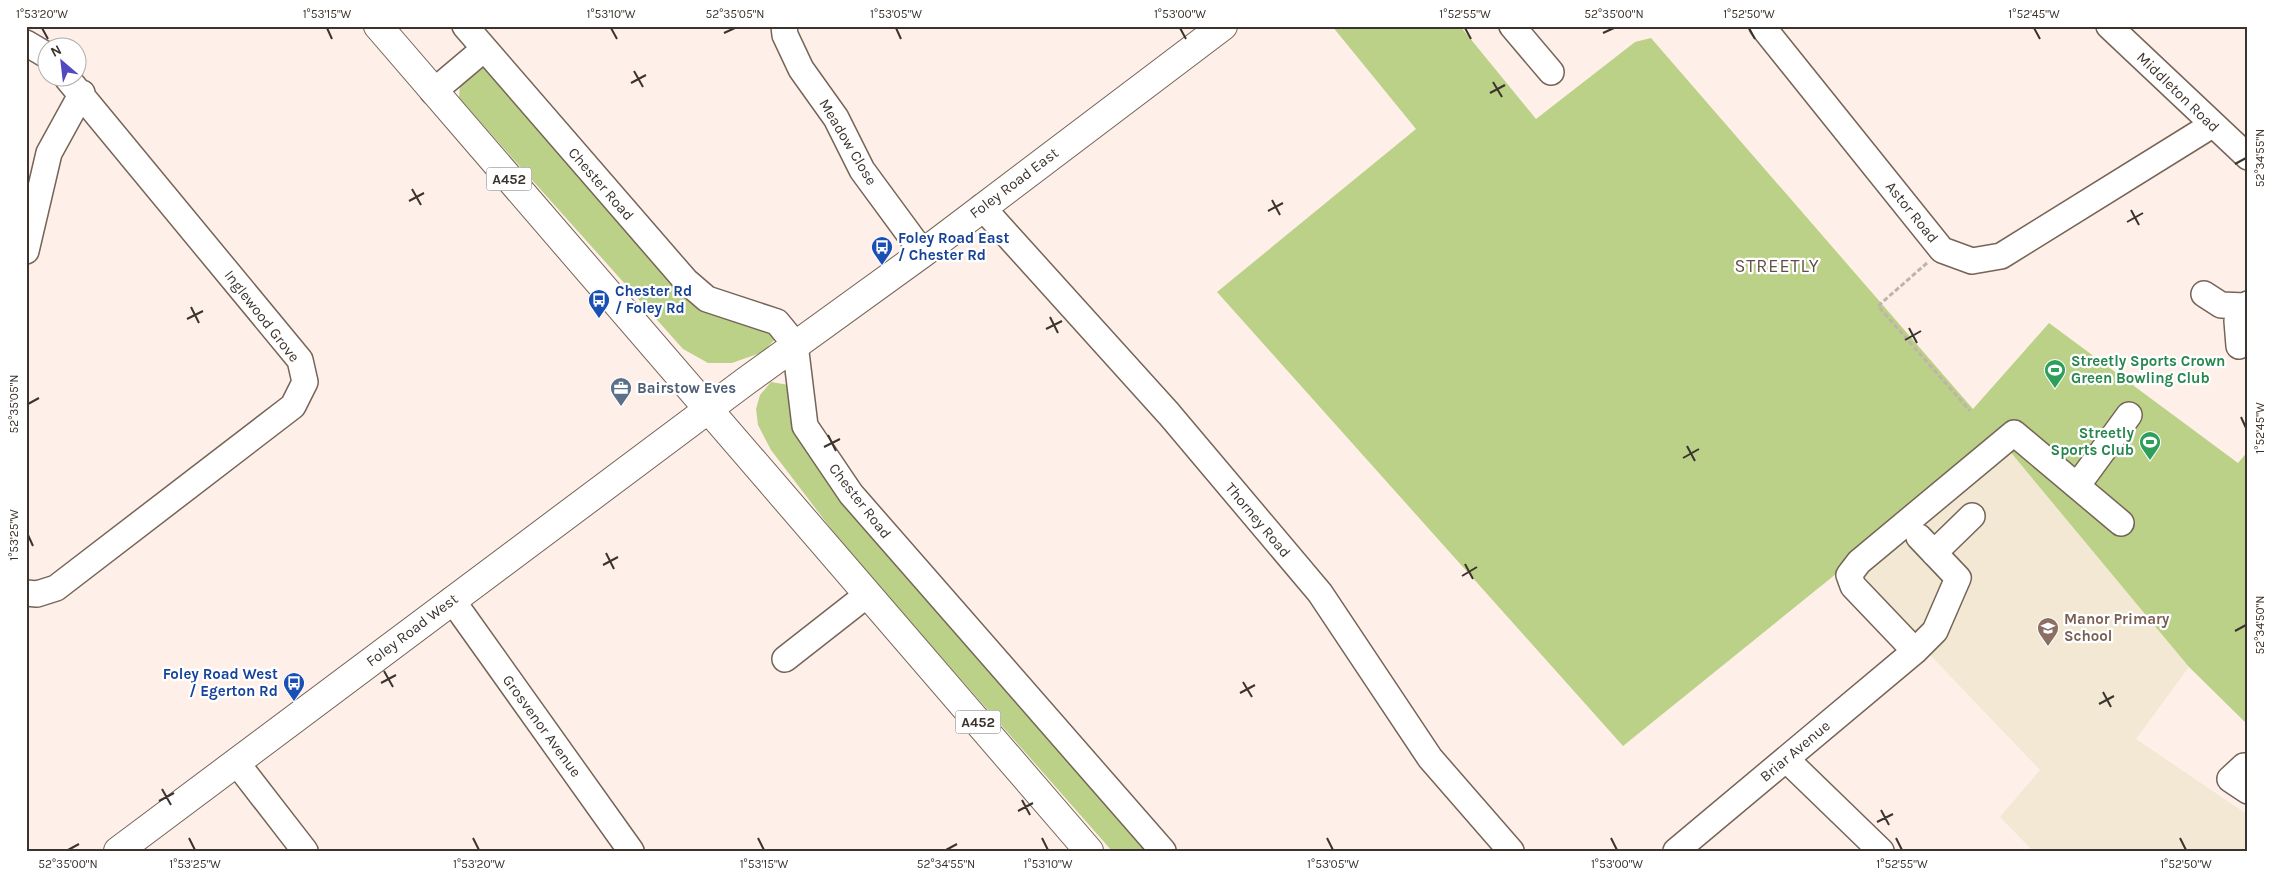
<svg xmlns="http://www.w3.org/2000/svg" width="2274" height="877" font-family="Karla,sans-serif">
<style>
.education{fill:#f2e8d3}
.green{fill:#bbd187}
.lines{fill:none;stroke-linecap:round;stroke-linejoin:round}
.minor-casing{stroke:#766457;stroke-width:28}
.major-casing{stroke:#766457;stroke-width:30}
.highway-casing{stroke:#766457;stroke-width:30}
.path{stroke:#bfb3ac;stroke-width:3;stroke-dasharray:5 2.5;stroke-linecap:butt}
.minor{stroke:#fff;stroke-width:25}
.major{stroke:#fff;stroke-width:28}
.highway{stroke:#fff;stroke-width:28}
.ticks{fill:none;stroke:#3b332d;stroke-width:2}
.labels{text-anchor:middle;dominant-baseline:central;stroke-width:4.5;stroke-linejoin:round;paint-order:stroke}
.shield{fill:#fff;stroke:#76706c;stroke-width:1}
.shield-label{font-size:14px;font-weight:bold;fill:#3b332d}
.street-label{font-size:15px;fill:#3b332d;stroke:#fff}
.transit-label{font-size:15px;font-weight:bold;fill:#164399;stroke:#fff;text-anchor:start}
.leisure-label{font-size:15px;font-weight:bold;fill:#27864d;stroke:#fff;text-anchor:start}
.service-label{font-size:15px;font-weight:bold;fill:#4e5e75;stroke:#fff;text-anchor:start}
.education-label{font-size:15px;font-weight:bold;fill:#785e54;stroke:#fff;text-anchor:start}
.quarter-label{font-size:18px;letter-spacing:1px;fill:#625044;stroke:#fff}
.neatline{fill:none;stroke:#3b332d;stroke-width:2}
.ticks-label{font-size:12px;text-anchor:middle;fill:#3b332d}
</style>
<rect width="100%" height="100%" fill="#fef0e8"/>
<path class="education" d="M2008,446l181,221 -53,72 112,76v36h-215l-33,-34 40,-47 -173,-181 -4,-14z"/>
<path class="green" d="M1332,26h128l76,93 99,-77 16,-4 322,371 76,-86 189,140 10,-12v274l-59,-58 -191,-230 -167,141 -208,168 -406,-454 199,-163z
M483,65l229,250 34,4 26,7 5,11 -14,15 -31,11h-24l-25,-14 -224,-251 1,-15z
M771,382l18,3 9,50 349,416h-35l-264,-300 -77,-101 -13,-25 -2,-16 4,-14z"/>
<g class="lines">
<g class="minor-casing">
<path id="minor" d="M465,26l221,255 21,18 70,23 18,22 10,82 46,68 312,357
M784,26l1,9 16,34 35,49 26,52 61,83
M1512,26l39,46
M1762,26l180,224 30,11 29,-5 211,-131
M2109,26l139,131
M26,43l22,13
M433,92l51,-43
M982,207l187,207 151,179 110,165 81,93
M26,251l23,-98 33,-60
M2204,294l17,11 24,1 3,-2
M2239,346l-2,-25 8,-15
M2077,486l52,-71
M1934,553l38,-37
M26,593l11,1 19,-6 237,-182 12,-24 -5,-22 -233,-282
M452,600l179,251
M1915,651l-62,-65 -4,-11 10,-13 155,-129 107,90
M785,659l83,-65
M1786,759l95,92
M236,762l69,89
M2244,766l-14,13 18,12
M1676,851l239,-200 20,-20 23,-53 -39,-41"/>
</g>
<g class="major-casing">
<path id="major" d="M118,851l628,-470 177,-128 300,-227"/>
</g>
<g class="highway-casing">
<path id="highway" d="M378,26l711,825"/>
</g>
<path class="path" d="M1927,263l-49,43 92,105"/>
<use href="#minor" class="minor"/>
<use href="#major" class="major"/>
<use href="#highway" class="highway"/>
</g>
<path class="ticks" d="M42,28l6,11M327,28l5,11M611,28l6,11M896,28l5,11M1180,28l6,11M1465,28l6,11M1749,28l6,11M2034,28l6,11M724,33l11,-5M1603,33l11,-5M634,71l9,16M1493,82l9,15M631,83l15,-8M1490,93l15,-8M2235,164l11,-6M412,189l9,16M1272,200l8,15M409,201l15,-8M2131,210l8,15M1268,211l15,-8M2127,222l16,-9M191,307l8,16M1050,317l8,16M187,319l16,-8M1909,328l8,15M1046,329l16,-8M1905,340l16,-9M28,404l11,-6M2241,417l5,11M828,435l8,16M1687,446l8,15M824,447l16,-8M1683,458l16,-9M28,535l5,11M606,553l8,16M1465,564l8,15M603,565l15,-8M1462,576l15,-9M2235,631l11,-6M384,671l9,16M1243,682l9,15M381,683l15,-8M2103,692l8,15M1240,693l15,-8M2099,704l15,-8M162,789l9,16M1022,800l8,15M159,801l15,-8M1881,810l8,15M1018,811l15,-8M1877,822l16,-8M189,838l6,12M473,838l6,12M758,838l6,12M1042,838l6,12M1327,838l6,12M1611,838l6,12M1896,838l6,12M2180,838l6,12M68,850l11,-6M946,850l11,-6"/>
<defs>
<g id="bus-pin" transform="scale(1.125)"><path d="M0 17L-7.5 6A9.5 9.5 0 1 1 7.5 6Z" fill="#1a4fb4" stroke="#fff"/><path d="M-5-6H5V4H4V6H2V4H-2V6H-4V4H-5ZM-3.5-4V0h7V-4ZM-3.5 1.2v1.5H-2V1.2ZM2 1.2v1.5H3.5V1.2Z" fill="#fff"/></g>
<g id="stadium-pin" transform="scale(1.125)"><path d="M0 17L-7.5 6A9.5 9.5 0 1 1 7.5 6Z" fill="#2e9e5b" stroke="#fff"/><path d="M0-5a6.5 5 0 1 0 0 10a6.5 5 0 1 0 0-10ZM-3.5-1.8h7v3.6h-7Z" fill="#fff"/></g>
<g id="office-pin" transform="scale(1.125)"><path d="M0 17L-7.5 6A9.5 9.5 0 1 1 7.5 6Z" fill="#5c6f8a" stroke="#fff"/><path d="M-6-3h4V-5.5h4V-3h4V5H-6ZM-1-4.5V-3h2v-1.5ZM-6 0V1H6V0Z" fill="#fff"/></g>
<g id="school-pin" transform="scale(1.125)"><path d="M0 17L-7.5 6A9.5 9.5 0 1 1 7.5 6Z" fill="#8d6e63" stroke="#fff"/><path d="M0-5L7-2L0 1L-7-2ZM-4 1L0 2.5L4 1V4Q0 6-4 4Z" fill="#fff"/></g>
</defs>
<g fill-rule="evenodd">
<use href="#bus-pin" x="882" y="247"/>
<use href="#bus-pin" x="599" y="300"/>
<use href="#stadium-pin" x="2055" y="370"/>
<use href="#office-pin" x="621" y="388"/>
<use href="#stadium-pin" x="2150" y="442"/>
<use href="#school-pin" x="2048" y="628"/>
<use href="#bus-pin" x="294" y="683"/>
</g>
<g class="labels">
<g class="shield">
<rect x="486.5" y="167.5" width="45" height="23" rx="4"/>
<rect x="955.5" y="710.5" width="45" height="23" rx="4"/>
</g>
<g class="shield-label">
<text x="509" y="179">A452</text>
<text x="978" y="722">A452</text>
</g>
<g class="street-label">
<text transform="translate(2178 92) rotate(44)">Middleton Road</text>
<text transform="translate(848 142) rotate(59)">Meadow Close</text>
<text transform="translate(1014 183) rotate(-37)">Foley Road East</text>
<text transform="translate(601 184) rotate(49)">Chester Road</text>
<text transform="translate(1912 212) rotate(51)">Astor Road</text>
<text transform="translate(262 316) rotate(52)">Inglewood Grove</text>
<text transform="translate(860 501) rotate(52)">Chester Road</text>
<text transform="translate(1258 520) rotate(50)">Thorney Road</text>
<text transform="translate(412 630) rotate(-37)">Foley Road West</text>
<text transform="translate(542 726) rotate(54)">Grosvenor Avenue</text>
<text transform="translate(1795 751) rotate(-40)">Briar Avenue</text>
</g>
<g class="transit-label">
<text x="898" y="238">Foley Road East<tspan x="898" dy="17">/ Chester Rd</tspan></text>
<text x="615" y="291">Chester Rd<tspan x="615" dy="17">/ Foley Rd</tspan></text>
<text x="278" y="674" text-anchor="end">Foley Road West<tspan x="278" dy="17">/ Egerton Rd</tspan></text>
</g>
<g class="leisure-label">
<text x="2071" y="361">Streetly Sports Crown<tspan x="2071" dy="17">Green Bowling Club</tspan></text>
<text x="2134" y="433" text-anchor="end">Streetly<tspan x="2134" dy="17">Sports Club</tspan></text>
</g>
<g class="service-label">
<text x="637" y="388">Bairstow Eves</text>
</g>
<g class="education-label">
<text x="2064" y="619">Manor Primary<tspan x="2064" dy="17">School</tspan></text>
</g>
<g class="quarter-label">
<text x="1777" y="266">STREETLY</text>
</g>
</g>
<rect width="2274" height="877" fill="none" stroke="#ffffff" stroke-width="55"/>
<g transform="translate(62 62) rotate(332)"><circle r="24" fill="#ffffff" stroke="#b1adab"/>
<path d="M0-4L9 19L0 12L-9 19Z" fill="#5248bf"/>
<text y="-8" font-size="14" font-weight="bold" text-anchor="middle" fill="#3b332d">N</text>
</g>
<rect x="28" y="28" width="2218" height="822" class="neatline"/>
<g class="ticks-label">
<text x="42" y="18">1°53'20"W</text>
<text x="327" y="18">1°53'15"W</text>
<text x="611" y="18">1°53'10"W</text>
<text x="735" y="18">52°35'05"N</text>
<text x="896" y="18">1°53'05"W</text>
<text x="1180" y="18">1°53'00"W</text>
<text x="1465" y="18">1°52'55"W</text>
<text x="1614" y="18">52°35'00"N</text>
<text x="1749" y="18">1°52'50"W</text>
<text x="2034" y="18">1°52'45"W</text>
<text transform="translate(2260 158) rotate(-90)" y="4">52°34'55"N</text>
<text transform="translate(14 404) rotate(-90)" y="4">52°35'05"N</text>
<text transform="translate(2260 428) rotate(-90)" y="4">1°52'45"W</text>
<text transform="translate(14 535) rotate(-90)" y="4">1°53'25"W</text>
<text transform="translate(2260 625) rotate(-90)" y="4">52°34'50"N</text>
<text x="68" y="868">52°35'00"N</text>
<text x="195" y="868">1°53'25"W</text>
<text x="479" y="868">1°53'20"W</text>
<text x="764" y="868">1°53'15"W</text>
<text x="946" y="868">52°34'55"N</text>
<text x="1048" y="868">1°53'10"W</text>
<text x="1333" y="868">1°53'05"W</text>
<text x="1617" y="868">1°53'00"W</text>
<text x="1902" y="868">1°52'55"W</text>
<text x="2186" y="868">1°52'50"W</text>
</g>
</svg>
